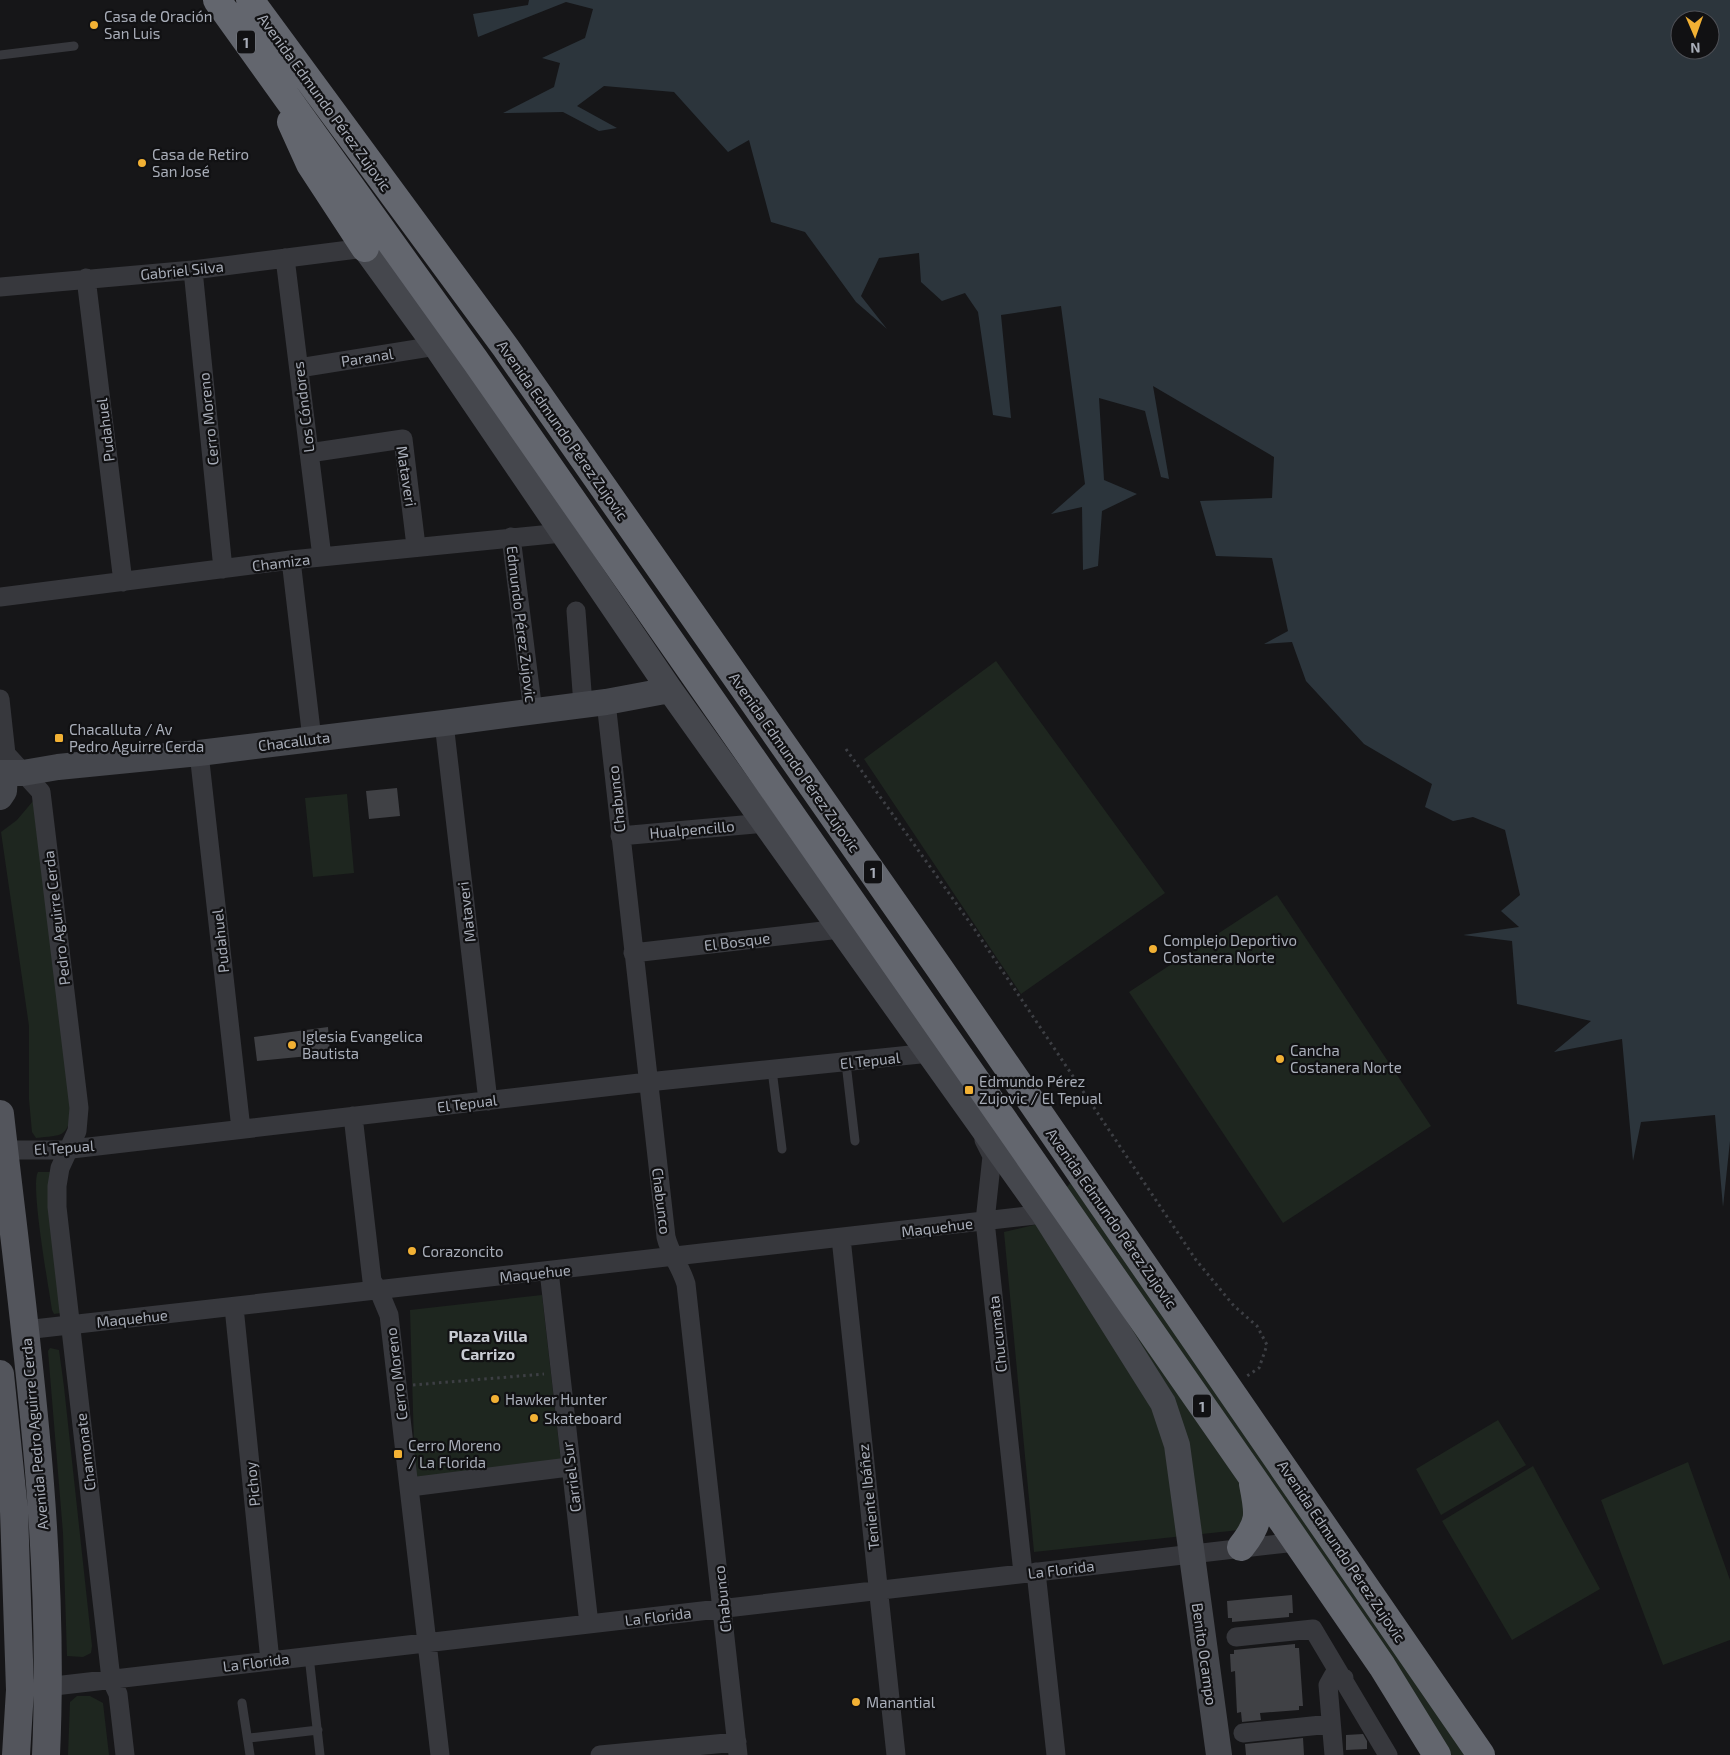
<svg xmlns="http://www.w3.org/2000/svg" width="1730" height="1755" font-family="'Exo 2',sans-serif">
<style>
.green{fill:#1e261f}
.water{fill:#2c353c;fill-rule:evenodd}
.building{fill:#404145}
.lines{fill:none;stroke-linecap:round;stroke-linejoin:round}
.path{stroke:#3d3f44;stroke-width:3;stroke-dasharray:2.5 4;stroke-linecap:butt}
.lane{stroke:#37383d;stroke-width:9}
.street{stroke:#37383d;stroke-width:19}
.secondary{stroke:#45474d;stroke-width:26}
.primary{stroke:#53555c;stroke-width:28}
.highway{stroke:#63666e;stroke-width:28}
.poi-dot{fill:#f2b134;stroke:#111113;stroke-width:2}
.labels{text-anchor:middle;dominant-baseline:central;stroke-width:4.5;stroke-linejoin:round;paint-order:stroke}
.shield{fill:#111113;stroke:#7b7e86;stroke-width:1}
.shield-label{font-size:14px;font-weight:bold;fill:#a8adb8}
.poi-label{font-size:15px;fill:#a8adb8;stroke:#111113;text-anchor:start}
.street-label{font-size:15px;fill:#a8adb8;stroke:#111113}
.neighbourhood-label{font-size:16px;font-weight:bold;fill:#c9ccd4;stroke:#111113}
</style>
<rect width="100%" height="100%" fill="#161618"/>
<path class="green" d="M996,661l169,232 -144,101 -157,-235z
M347,794l7,79 -41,4 -8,-79z
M33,801l38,309c-3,28 -9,25 -35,28l-4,-6 -3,-33v-73l-28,-194 16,-12z
M1277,895l154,231 -148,97 -154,-231z
M38,1172h16l7,141 -7,1 -2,-4c-3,-21 -22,-125 -14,-138z
M1072,1181l400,574h-25l-152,-231 -261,28 -30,-320 34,-8 6,-10z
M542,1295l19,167 -146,16 -5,-168z
M50,1348l9,2 5,37 28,259 -1,7 -8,4 -16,-1 -4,-123 -15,-182z
M1498,1420l28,45 -85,50 -25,-46z
M1688,1462l42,118v60l-67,25 -62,-165z
M1533,1466l67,123 -88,51 -70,-119z
M77,1696h13l13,7 6,52h-41l2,-53z"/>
<path class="water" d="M529,0h1201v1141l-7,66 -8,-92 -74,7 -8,39 -11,-122 -68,13 37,-31 -74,-17 -5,-63 -49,-6 56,-8 -18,-16 19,-16 -15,-65 -32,-13 -20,4 -28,-14 7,-23 -68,-40 -58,-63 -14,-39 -28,2 24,-13 -16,-73 -56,-2 -16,-55 72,-3 2,-41 -121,-71 16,93 -8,-2 -16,-66 -46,-13 5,82 33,14 -35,17 -4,55 -15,4 -1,-63 -31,7 34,-30 -24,-178 -60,9 10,103 -18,-3 -15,-103 -13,-19 -23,8 -21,-19 -2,-29 -40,5 -18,38 26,33 -31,-27 -51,-70 -34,-10 -22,-82 -21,12 -54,-60 -70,-6 -27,20 40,22 -18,3 -36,-19 -60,1 51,-26 6,-24 -18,-5 43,-20 8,-29 -27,-7 -88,35 -5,-23 55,-9zM1680,20h30v30h-30z"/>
<path class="building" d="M397,788l3,28 -31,3 -3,-28z
M328,1027l2,27 -73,7 -3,-24z
M1292,1595l1,18h-4v4l-57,5v-4h-4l-1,-17z
M1295,1644v4h4l4,58h-4v4l-39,3 1,7 -19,2 -1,-10 -4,1 -2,-42 -4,1 -1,-18h4v-4z
M1363,1734l4,7v8l-21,1v-15z
M1303,1738l1,17h-58l-1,-11z"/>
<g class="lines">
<path class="path" d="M846,749l127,178 223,333 38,46 23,20 10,19 -8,23 -12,8
M413,1385l131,-11"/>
<path class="lane" d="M0,55l74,-9
M846,1063l9,78
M772,1070l10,79
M309,1656l11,99
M242,1703l8,52
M249,1738l69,-8"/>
<path class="street" d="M285,258l37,299
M193,270l30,299
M86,278l37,304
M0,287l193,-17 172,-22
M299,368l137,-22
M309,453l94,-14 13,107
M511,537l22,175
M291,560l21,179
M0,597l291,-37 271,-27
M576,611l7,94
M0,699l6,55 35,38 38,316 -2,23 -17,37 -3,18v21l54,472 7,15 7,61
M606,702l60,535c4,17 15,30 20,47l52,471
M444,723l44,378
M199,753l42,376
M620,836l145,-13
M633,953l207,-24
M353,1116l19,165 7,10 10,24 51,440
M984,1140l8,16 -7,65 38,352
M4,1150h59l585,-68 282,-29
M841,1238l55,517
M549,1271l40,353
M234,1307l36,354
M25,1330l1019,-116
M410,1487l159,-20
M1036,1572l20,183
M1236,1637l77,-8 75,126
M37,1688l1259,-146
M1243,1733l88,-9
M600,1755l137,-13
M1334,1755l-6,-70 5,-9 11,2"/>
<path class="secondary" d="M365,248l71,98 234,344 374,524 119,189 14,42 42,310
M0,773h23l35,-6 141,-14 245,-30 162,-21 64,-12
M0,797l4,-6 1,-18"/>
<path class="primary" d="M0,1114c24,213 56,426 46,641
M0,1374l14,137 6,179 -4,65"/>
<path class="highway" d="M217,0l258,360 777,1117 130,189 55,89
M250,0l256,348 434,621 541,786
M291,122l19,42 55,84
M1241,1547c20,-25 18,-33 12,-63"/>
</g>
<g class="poi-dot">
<circle cx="94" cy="25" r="5"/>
<circle cx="142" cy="163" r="5"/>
<rect x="54" y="733" width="10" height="10" rx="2.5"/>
<circle cx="1153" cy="949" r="5"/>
<circle cx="292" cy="1045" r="5"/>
<circle cx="1280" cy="1059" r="5"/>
<rect x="964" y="1085" width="10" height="10" rx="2.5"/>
<circle cx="412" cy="1251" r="5"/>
<circle cx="495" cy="1399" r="5"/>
<circle cx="534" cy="1418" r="5"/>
<rect x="393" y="1449" width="10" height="10" rx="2.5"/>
<circle cx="856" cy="1702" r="5"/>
</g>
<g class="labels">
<g class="shield">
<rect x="237" y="30.5" width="18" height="23" rx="4"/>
<rect x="864" y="860.5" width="18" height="23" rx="4"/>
<rect x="1193" y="1394.5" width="18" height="23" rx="4"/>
</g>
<g class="shield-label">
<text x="246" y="42">1</text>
<text x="873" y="872">1</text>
<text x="1202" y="1406">1</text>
</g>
<g class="poi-label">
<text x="104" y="16">Casa de Oración<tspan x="104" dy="17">San Luis</tspan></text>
<text x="152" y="154">Casa de Retiro<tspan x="152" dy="17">San José</tspan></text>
<text x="69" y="729">Chacalluta / Av<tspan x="69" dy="17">Pedro Aguirre Cerda</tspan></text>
<text x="1163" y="940">Complejo Deportivo<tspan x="1163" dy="17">Costanera Norte</tspan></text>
<text x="302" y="1036">Iglesia Evangelica<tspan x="302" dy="17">Bautista</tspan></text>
<text x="1290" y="1050">Cancha<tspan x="1290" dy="17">Costanera Norte</tspan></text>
<text x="979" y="1081">Edmundo Pérez<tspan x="979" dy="17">Zujovic / El Tepual</tspan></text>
<text x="422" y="1251">Corazoncito</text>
<text x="505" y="1399">Hawker Hunter</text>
<text x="544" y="1418">Skateboard</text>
<text x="408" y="1445">Cerro Moreno<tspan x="408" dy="17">/ La Florida</tspan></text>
<text x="866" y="1702">Manantial</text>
</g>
<g class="street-label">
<text transform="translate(325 102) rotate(54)">Avenida Edmundo Pérez Zujovic</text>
<text transform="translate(182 270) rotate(-6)">Gabriel Silva</text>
<text transform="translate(367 357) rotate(-9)">Paranal</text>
<text transform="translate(303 407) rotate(-97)">Los Cóndores</text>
<text transform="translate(208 419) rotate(-96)">Cerro Moreno</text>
<text transform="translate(105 430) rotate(-97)">Pudahuel</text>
<text transform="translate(563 430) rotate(55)">Avenida Edmundo Pérez Zujovic</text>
<text transform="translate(407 476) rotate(81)">Mataveri</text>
<text transform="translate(281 562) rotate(-7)">Chamiza</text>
<text transform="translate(522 624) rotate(83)">Edmundo Pérez Zujovic</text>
<text transform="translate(294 741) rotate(-7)">Chacalluta</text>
<text transform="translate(795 762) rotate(55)">Avenida Edmundo Pérez Zujovic</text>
<text transform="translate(616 799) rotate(-96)">Chabunco</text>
<text transform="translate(692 829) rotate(-5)">Hualpencillo</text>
<text transform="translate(466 912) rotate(-97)">Mataveri</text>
<text transform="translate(56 918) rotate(-97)">Pedro Aguirre Cerda</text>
<text transform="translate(220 941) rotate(-96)">Pudahuel</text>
<text transform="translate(737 941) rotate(-7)">El Bosque</text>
<text transform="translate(870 1060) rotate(-6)">El Tepual</text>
<text transform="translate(467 1103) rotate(-7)">El Tepual</text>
<text transform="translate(64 1147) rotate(-4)">El Tepual</text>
<text transform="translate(662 1201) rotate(83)">Chabunco</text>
<text transform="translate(1112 1218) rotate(55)">Avenida Edmundo Pérez Zujovic</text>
<text transform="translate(937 1227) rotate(-7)">Maquehue</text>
<text transform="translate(535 1273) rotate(-6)">Maquehue</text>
<text transform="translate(132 1318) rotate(-6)">Maquehue</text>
<text transform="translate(997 1334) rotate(-96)">Chucumata</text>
<text transform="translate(396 1374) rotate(-97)">Cerro Moreno</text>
<text transform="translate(34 1434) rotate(-95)">Avenida Pedro Aguirre Cerda</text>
<text transform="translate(85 1452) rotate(-97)">Chamonate</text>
<text transform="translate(571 1477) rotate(-97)">Carriel Sur</text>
<text transform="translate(252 1484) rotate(-96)">Pichoy</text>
<text transform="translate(868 1497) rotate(-96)">Teniente Ibáñez</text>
<text transform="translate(1342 1551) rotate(56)">Avenida Edmundo Pérez Zujovic</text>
<text transform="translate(1061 1569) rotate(-7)">La Florida</text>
<text transform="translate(722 1599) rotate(-96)">Chabunco</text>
<text transform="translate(658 1616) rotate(-7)">La Florida</text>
<text transform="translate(1205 1654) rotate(82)">Benito Ocampo</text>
<text transform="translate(256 1662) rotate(-7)">La Florida</text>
</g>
<g class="neighbourhood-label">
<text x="488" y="1335">Plaza Villa<tspan x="488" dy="18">Carrizo</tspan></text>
</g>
</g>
<g transform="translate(1695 35) rotate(178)"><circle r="24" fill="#111113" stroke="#4d4f55"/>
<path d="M0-4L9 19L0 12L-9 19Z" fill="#f2b134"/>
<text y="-8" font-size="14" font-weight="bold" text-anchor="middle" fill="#a8adb8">N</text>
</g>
</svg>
